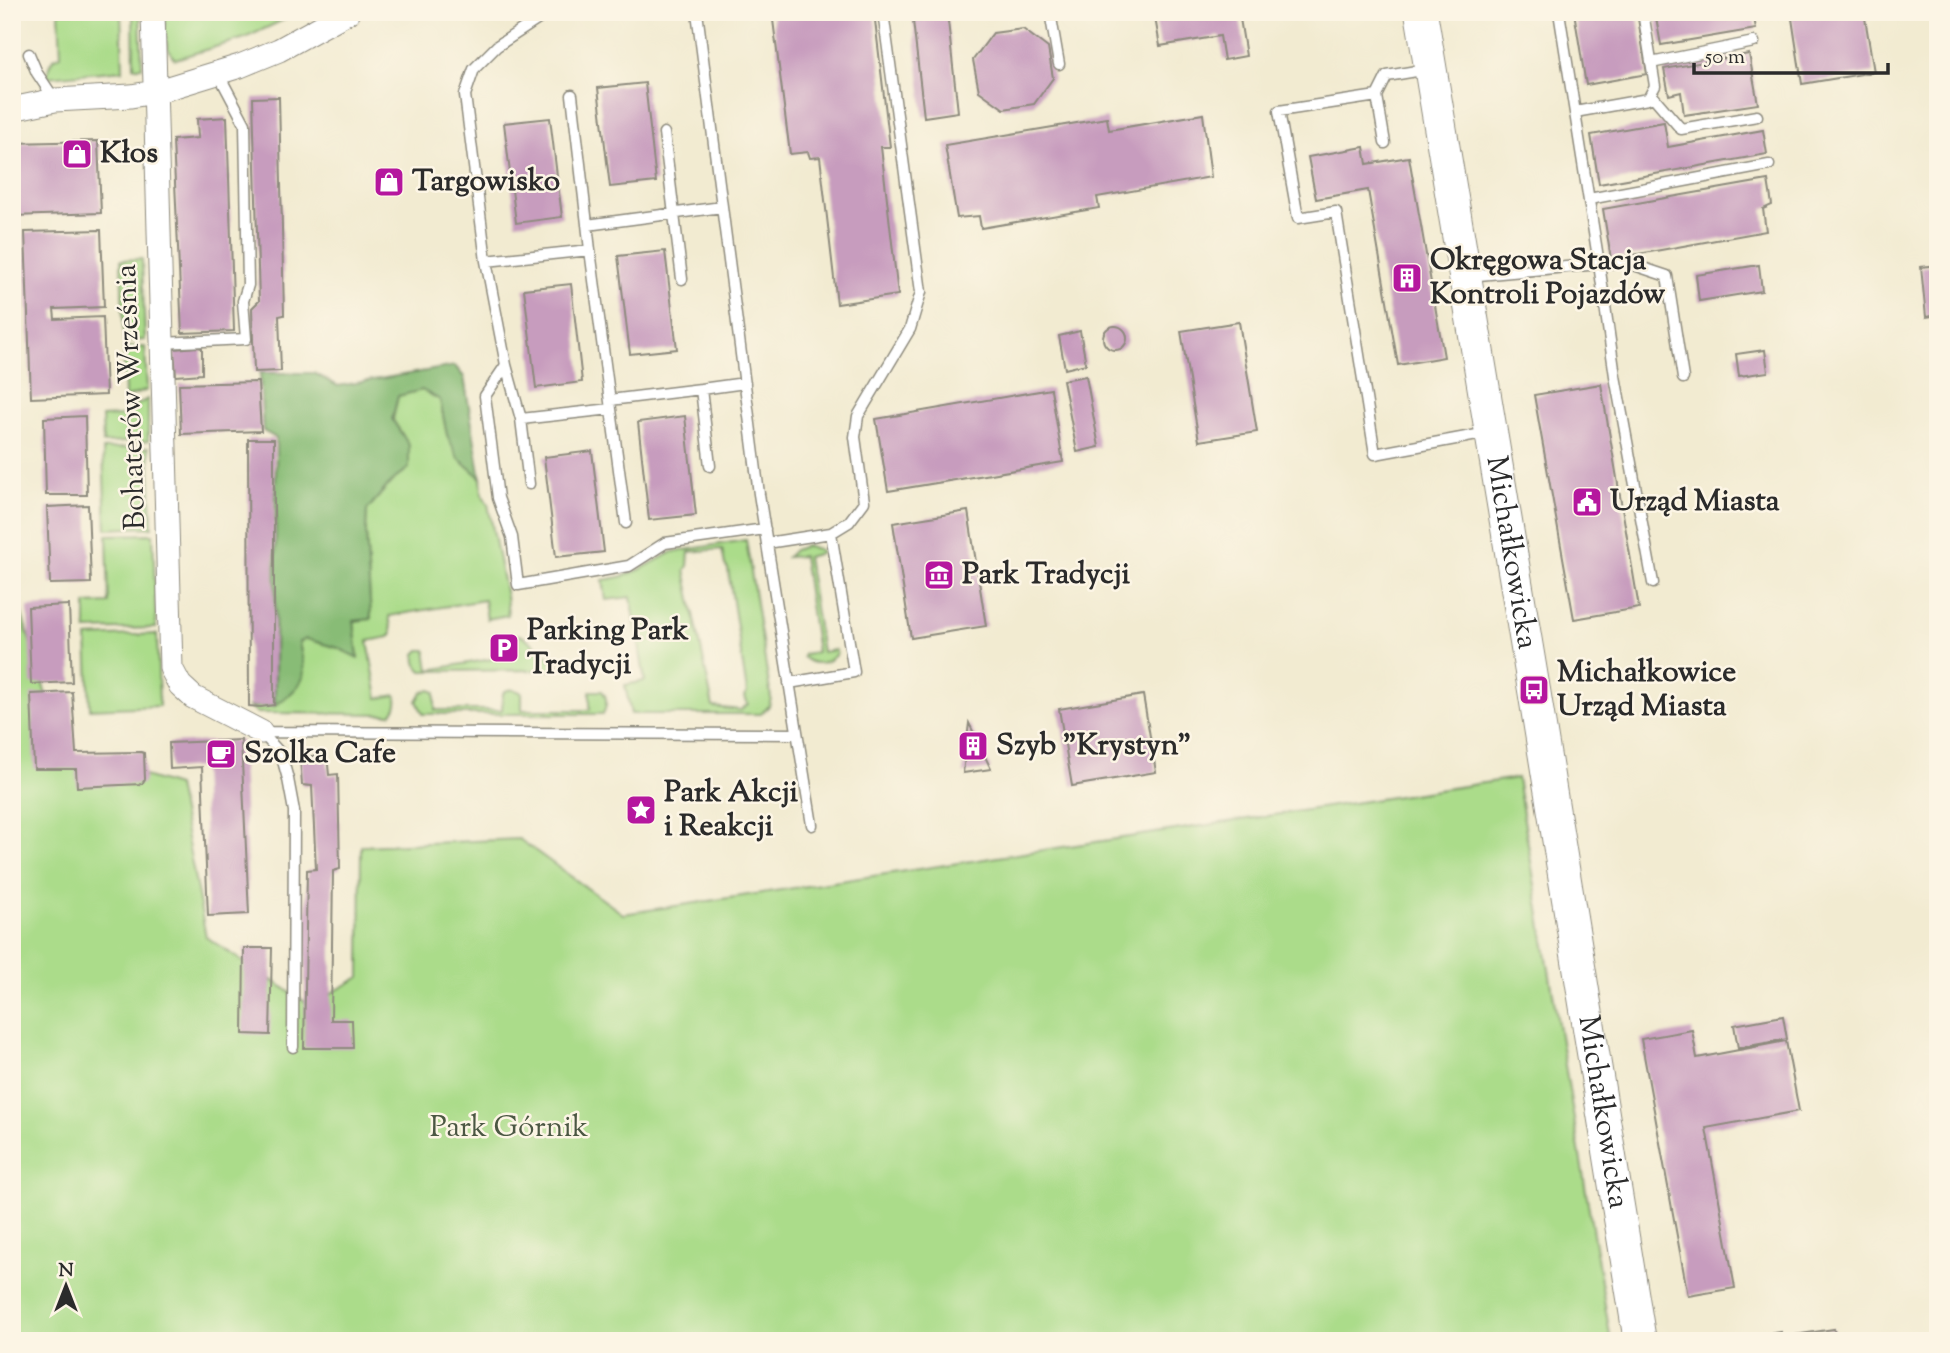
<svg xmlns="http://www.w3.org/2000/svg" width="1950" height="1353" font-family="'Sorts Mill Goudy',serif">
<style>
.green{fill:#abdc8a;stroke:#6b845a;stroke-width:2;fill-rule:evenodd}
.forest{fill:#88bc76;stroke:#5a7450;stroke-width:2}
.building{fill:#c79cbe}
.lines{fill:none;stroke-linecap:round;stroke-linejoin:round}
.lane-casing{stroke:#8e8b7e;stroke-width:13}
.street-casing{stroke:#8e8b7e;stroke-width:25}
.secondary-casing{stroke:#8e8b7e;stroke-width:34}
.lane{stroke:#fff;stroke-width:10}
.street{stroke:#fff;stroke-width:23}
.secondary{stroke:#fff;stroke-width:32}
.labels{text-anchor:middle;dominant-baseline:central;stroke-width:5;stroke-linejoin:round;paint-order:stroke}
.poi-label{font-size:30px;font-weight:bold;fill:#2b2b2b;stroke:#fcf5e5;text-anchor:start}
.street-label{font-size:30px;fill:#2b2b2b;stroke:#fcf5e5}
.park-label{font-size:30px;fill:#4b5743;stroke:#fcf5e5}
</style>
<rect width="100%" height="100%" fill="#fcf5e5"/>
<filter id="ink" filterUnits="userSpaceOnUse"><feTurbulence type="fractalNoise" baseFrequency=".0143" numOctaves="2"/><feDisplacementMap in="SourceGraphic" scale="14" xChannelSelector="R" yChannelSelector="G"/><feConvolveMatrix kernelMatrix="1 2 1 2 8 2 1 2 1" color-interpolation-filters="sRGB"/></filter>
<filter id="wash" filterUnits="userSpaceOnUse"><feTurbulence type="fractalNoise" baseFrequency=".00686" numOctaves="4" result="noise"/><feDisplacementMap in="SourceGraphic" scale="28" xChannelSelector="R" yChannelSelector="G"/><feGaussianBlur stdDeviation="1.57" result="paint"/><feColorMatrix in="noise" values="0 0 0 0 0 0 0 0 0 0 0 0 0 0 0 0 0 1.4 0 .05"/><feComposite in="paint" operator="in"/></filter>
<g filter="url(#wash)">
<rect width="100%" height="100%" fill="#f2ebd1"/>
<path class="green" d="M59,12h62l2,58 -75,7c-1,-8 1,-13 6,-19l7,-2z
M133,12h7l2,55h-8z
M165,12h135l-55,26 -70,21c-12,-12 -10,-31 -10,-47z
M142,259l3,81 -21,1 -3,-81z
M145,347l2,43 -22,8 -1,-50z
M422,390l18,10 7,35 11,23 23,20 1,16 6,10 18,92 2,19 -21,4 -3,-19 -95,16 3,18 -3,3 -21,4 10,57 18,-3c3,7 1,13 -5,19l-133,-1 -9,-6 26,-1 17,-14 11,-30 -4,-20 7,-4 32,10 20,9 -4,-36 17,-3 -5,-86 1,-22 24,-28 18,-14v-23l-16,-25 5,-24z
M148,399v42l-45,2 -1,-26 22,-1 1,-5z
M149,447l3,80 -46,2 -3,-80z
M153,534l3,94 -70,2v-26l23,-1 -2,-68z
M746,540l25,158 -2,8 -8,8h-130l-6,-29 20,-4 -14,-84 -25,3 -3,-20 17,-3 19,-7 33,-18zM722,549l3,16 3,4 19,123 -2,5 3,7 -7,6 -28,-3 -28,-137 3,-4 1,-14z
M805,546l13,3 3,2v2l-14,4 15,95 13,-2 2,3c-9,11 -24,14 -34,4l1,-3 13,-2 -14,-96 -16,1 7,-7z
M12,548l4,47 47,156 114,35 29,151 104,68 50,-28 1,-131 158,-7 104,75 894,-136 94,563h-1599z
M157,634l2,72 -69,3 -3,-72z
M514,635h6l6,3 32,27 -1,5 -135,1c-6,-6 -7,-9 -6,-17l4,-4h6l3,20 85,-15 -2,-16z
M430,690l5,2v18h67l1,-17c5,-5 13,-4 19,0v17h68v-19h12c6,7 5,15 1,23h-180l-6,-13 5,-9z"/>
<path class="forest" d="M455,366l9,11 17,101 -23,-20 -11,-23 -7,-35 -18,-10 -24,6 -6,23 17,26v23l-18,14 -24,28 -1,22 5,87 -17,2 4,37 -20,-10 -32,-9 -7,3c1,10 7,24 4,35 -3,11 -19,22 -28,29l1,-268 -13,-7 -3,-58h54l24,13z"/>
<g id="blocks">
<path class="building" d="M772,12h102l16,135h-9l17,148 -61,9 -17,-147 -10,1 -2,-6 -18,2z
M912,12h35l11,100 -34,5z
M1154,12h85l7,44 -22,4 -4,-24 -60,10z
M1574,12h63l10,62 -61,11z
M1655,12h98l3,17 -95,16z
M1791,12h73l10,60 -72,12z
M1023,29l25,19 5,30 -19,26 -30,5 -25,-18 -6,-31 20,-27z
M1749,54l9,50 -74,11 -3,-23 -12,3 -5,-26z
M645,83l11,99 -46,5 -12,-99z
M279,97l5,218 -5,1 2,55 -27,1 -2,-64 7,-7 -6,-203z
M1203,114l8,63 -114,20 2,11 -118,20 -2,-12 -22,2 -12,-73 162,-27 2,12z
M227,117l7,214 -52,2 -9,-193 25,-2 -1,-19z
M550,118l12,99 -46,6 -12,-100z
M1664,122l4,25 95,-17 4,24 -168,30 -8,-49z
M98,141l3,72 -89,3v-73z
M1364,147l3,17 42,-7 35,200 -46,8 -30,-175 -52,9 -8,-42z
M1768,180l4,25 -9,4 3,22 -155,28 -8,-50z
M101,230l3,77 -50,2 1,10 48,-2 3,78 -75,3 -6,-166z
M665,251l12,98 -47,5 -12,-98z
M1759,265l3,26 -63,10 -3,-26z
M1938,265v50l-12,2 -5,-50z
M571,284l11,98 -46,6 -12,-99z
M1239,322l18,110 -58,9 -18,-110z
M1103 338a12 12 0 1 1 24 0a12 12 0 1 1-24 0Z
M1080,331l6,33 -21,5 -6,-33z
M197,347l5,1v26l-26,2 -2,-27z
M1765,350l3,22 -29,4 -3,-22z
M1086,376l13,71 -22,5 -14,-72z
M258,382l3,49 -80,3 -2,-50z
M1601,384l38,224 -65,11 -40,-224z
M1051,389l12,73 -175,29 -12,-72z
M85,416l2,79h-41l-2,-77z
M685,416l11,99 -47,5 -11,-98z
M248,439h26v266l-13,2 -12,-1z
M592,451l12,101 -48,5 -12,-100z
M88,505l3,78 -41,1 -3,-77z
M968,511l18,115 -75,12 -18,-115z
M69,605l3,77 -41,2 -3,-77z
M72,692l4,61 65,-1 3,1 1,26 -3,5 -65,3 -1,-18h-42l-3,-75z
M1143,695l13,77 -84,14 -13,-77z
M969,723l22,46 -28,4z
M241,740l8,174 -41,2 -6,-149 -32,2 -1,-26z
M327,755l2,20 9,-1 2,95 -7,2 -2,149h21l1,28h-49l3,-178 9,-1 -4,-83 -10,-1 -2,-28z
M244,948h28l-2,87 -27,-1z
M1783,1016l4,23 -49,9 -4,-23z
M1692,1030l5,28 89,-17 13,70 -93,17 29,160 -47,8 -47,-257z
M1834,1329l2,12h-97v-2l42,-7 1,5z"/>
</g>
</g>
<g filter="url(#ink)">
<use href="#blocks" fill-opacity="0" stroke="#8e8b7e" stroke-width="2"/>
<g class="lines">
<g class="lane-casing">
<path id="lane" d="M697,12l62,482 53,331
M1050,12l9,52
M1559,12l40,252 26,-2 42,14 16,102
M29,54l8,19 18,27
M1651,63l103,-21
M1651,94l30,35 76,-13
M572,95l18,155
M1377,96l10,-20 41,-7
M1575,112l73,-13 7,-13 -12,-74
M664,133l18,146
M1385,143l-8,-47 -98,15 19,107 38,-6 39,242 113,-21
M1589,199l180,-34
M587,225l135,-18
M486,261l104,-11 36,273
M1468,276l131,-12 16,112 38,207
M162,343l84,-4 -3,-38 5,-16 -3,-161 -27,-51
M506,365l-21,31 13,102 14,39 6,48 111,-19 36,-23 100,-14
M701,389l44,-6
M610,400l91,-11 9,77
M521,419l90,-10
M529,484l-8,-65 -15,-54 -20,-104 -21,-166 9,-26 23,-23 52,-34
M767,543l64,-10 18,-11 15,-20 -9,-65 3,-21 52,-87 11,-37 -38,-280
M789,683l65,-11 -23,-139
M261,732l536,2
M261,732l20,22 7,25 6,32 -1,236"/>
</g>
<g class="street-casing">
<path id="street" d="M153,12l18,656 9,17 13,12 68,35
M12,109l43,-9 76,-4 24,-4 85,-26 39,-16 69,-38"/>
</g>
<g class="secondary-casing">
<g id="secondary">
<path id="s1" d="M1421,12l113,678 106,651"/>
</g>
</g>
<use href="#lane" class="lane"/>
<use href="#street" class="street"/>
<use href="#secondary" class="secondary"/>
</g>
</g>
<defs>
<g id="shop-square" transform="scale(1.575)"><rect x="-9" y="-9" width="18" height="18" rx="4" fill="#b5179e" stroke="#fcf5e5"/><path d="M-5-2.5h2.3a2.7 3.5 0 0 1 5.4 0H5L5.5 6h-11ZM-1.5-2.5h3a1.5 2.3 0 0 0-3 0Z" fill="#fff"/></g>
<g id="building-square" transform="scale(1.575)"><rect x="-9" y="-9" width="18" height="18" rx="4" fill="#b5179e" stroke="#fcf5e5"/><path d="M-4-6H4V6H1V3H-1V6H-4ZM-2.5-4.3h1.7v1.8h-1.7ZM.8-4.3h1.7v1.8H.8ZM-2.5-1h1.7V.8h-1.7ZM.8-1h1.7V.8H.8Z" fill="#fff"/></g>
<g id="civic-square" transform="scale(1.575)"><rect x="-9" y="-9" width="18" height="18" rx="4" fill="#b5179e" stroke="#fcf5e5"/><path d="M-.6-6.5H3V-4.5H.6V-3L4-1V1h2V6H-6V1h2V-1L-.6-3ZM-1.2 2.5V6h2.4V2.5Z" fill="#fff"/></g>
<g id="museum-square" transform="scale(1.575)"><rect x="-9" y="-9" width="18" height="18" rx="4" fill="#b5179e" stroke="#fcf5e5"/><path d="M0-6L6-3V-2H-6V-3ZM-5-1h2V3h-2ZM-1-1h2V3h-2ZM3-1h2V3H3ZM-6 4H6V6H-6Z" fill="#fff"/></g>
<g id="parking-square" transform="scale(1.575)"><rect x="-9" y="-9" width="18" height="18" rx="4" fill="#b5179e" stroke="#fcf5e5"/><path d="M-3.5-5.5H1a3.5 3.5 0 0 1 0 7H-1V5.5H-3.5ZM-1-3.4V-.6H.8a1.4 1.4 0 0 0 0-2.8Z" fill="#fff"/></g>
<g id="bus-square" transform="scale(1.575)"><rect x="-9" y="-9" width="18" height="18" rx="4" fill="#b5179e" stroke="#fcf5e5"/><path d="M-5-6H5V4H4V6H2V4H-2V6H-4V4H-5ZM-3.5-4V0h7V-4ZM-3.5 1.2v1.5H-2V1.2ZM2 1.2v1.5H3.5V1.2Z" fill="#fff"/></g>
<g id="cafe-square" transform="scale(1.575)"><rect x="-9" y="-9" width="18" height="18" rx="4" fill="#b5179e" stroke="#fcf5e5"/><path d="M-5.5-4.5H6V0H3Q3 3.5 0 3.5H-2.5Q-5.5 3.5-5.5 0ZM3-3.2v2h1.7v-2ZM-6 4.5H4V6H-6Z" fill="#fff"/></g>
<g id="sight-square" transform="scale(1.575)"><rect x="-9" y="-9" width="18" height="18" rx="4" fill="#b5179e" stroke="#fcf5e5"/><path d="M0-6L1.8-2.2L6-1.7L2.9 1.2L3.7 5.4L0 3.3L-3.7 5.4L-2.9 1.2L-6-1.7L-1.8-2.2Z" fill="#fff"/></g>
</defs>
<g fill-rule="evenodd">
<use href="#shop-square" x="77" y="154"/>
<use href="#shop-square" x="389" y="182"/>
<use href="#building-square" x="1407" y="278"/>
<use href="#civic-square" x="1587" y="502"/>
<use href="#museum-square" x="939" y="575"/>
<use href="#parking-square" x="504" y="648"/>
<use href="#bus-square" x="1534" y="690"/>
<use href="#building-square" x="973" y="746"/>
<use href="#cafe-square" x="221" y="754"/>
<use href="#sight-square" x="641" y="810"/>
</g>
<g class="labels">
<g class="poi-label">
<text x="100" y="154">Kłos</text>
<text x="412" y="182">Targowisko</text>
<text x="1430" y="261">Okręgowa Stacja<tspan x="1430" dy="34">Kontroli Pojazdów</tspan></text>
<text x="1610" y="502">Urząd Miasta</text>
<text x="962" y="575">Park Tradycji</text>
<text x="527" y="631">Parking Park<tspan x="527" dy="34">Tradycji</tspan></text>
<text x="1557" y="673">Michałkowice<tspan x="1557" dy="34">Urząd Miasta</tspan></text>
<text x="996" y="746">Szyb "Krystyn"</text>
<text x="244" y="754">Szolka Cafe</text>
<text x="664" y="793">Park Akcji<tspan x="664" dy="34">i Reakcji</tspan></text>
</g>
<g class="street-label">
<text transform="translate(132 397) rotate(-92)">Bohaterów Września</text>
<text stroke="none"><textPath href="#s1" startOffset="548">Michałkowicka</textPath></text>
<text stroke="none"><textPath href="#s1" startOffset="1115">Michałkowicka</textPath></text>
</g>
<g class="park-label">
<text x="509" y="1128">Park Górnik</text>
</g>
</g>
<rect width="1950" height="1353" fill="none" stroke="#fcf5e5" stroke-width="42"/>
<g transform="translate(66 1286)" stroke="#fcf5e5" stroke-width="5" paint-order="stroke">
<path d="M0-5L12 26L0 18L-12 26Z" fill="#2b2b2b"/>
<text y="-10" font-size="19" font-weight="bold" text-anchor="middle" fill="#2b2b2b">N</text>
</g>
<path d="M1694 63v10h194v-10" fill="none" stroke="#2b2b2b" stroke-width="3.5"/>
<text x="1705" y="63" font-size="21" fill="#2b2b2b" stroke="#fcf5e5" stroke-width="5" paint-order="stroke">50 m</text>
</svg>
